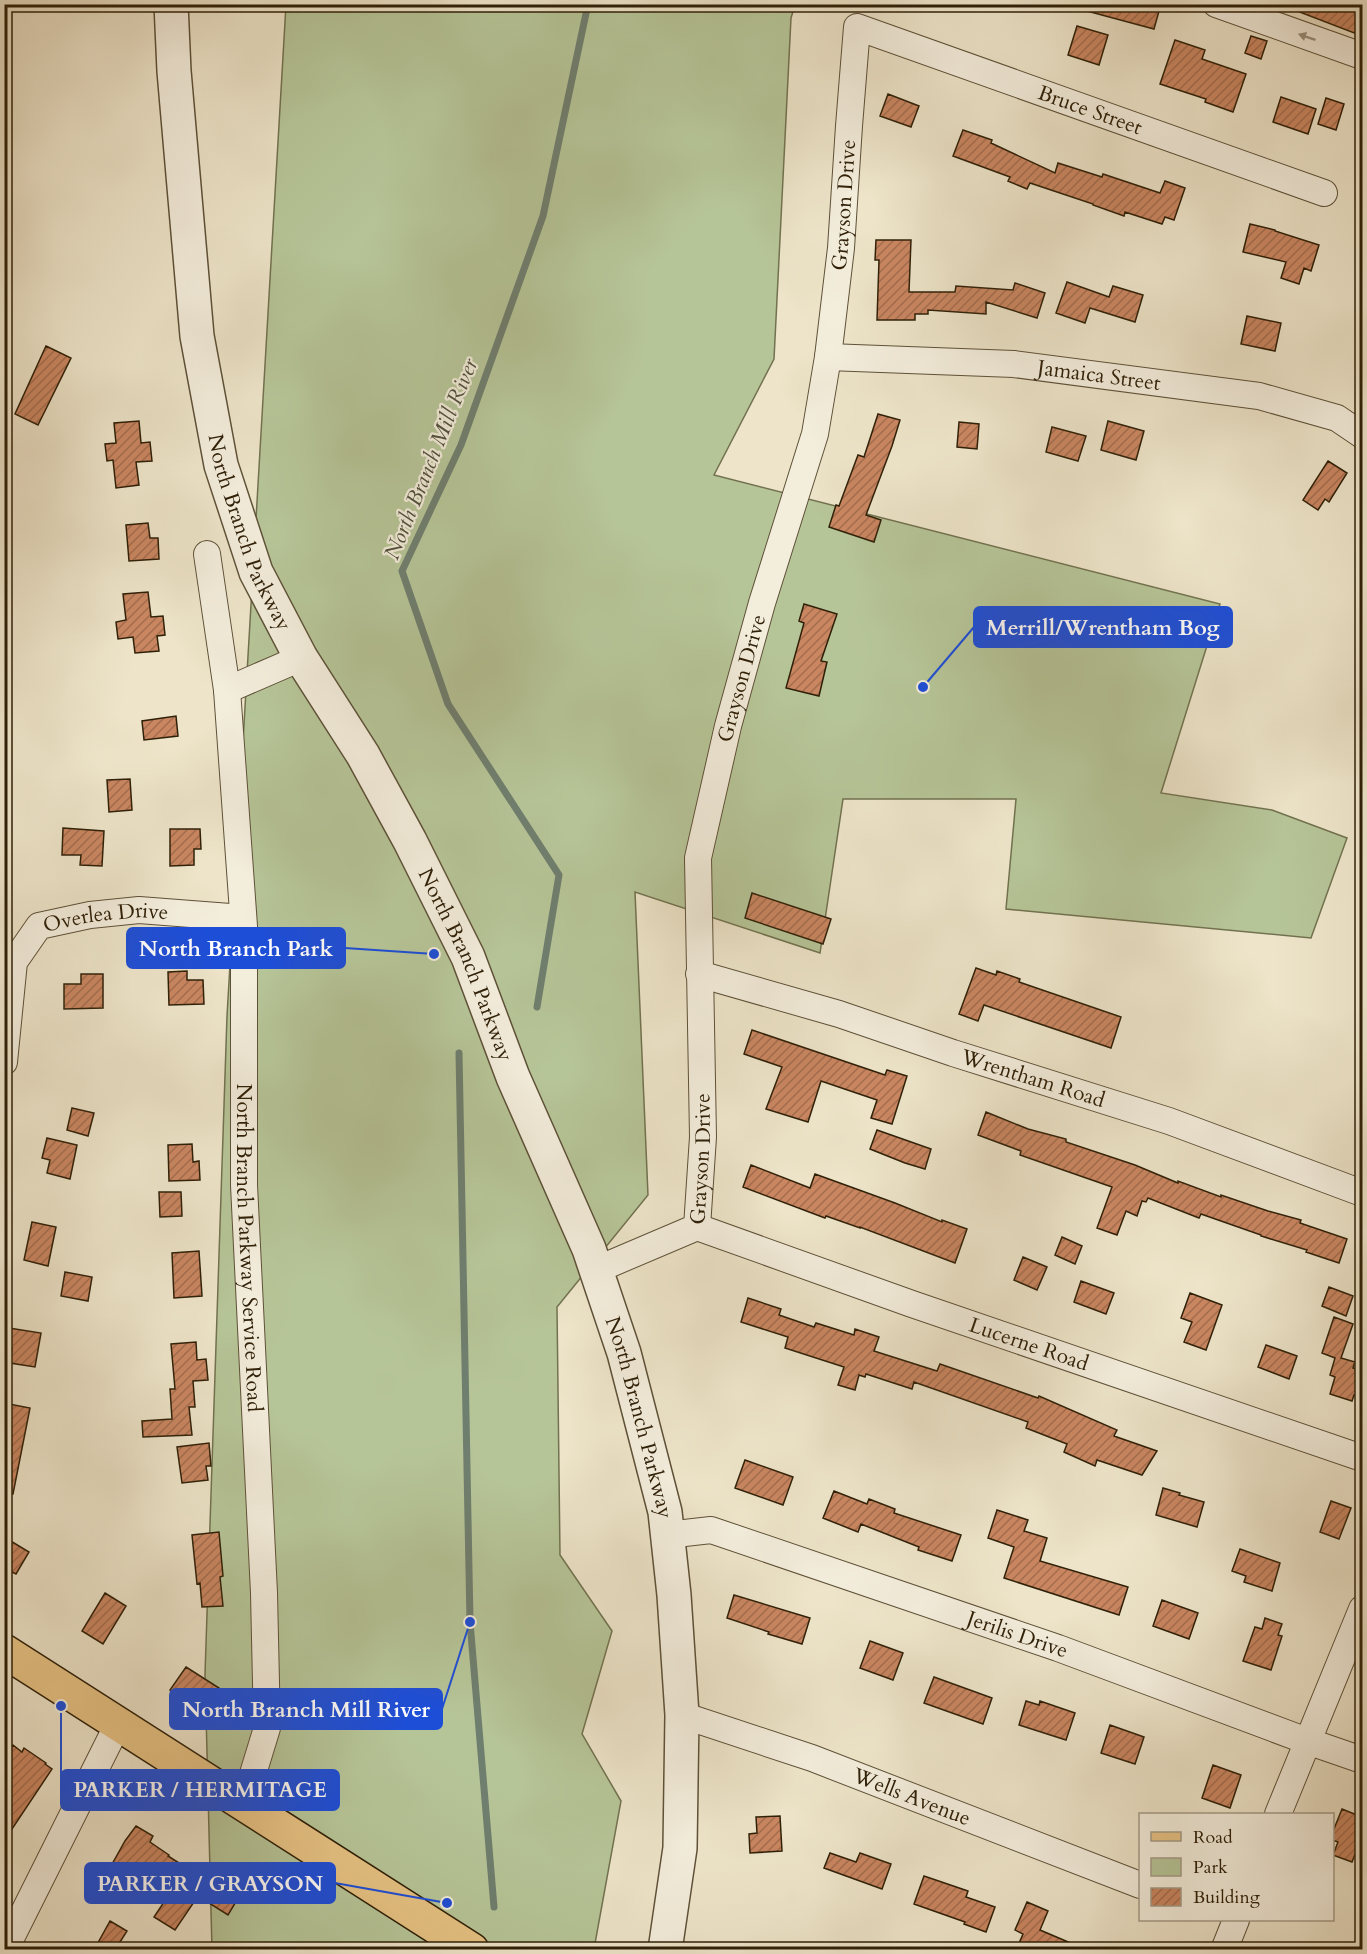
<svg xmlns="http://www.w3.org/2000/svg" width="1367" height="1954" font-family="Cardo,serif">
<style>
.park{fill:#b6c598;stroke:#727250;stroke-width:1.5}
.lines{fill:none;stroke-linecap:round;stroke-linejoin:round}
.stream{stroke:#6f7f6f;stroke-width:7}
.building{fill:url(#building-hatch);stroke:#2f2008;stroke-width:1.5}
.minor-casing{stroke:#5e5138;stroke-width:28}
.tertiary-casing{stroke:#5e5138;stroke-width:36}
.primary-casing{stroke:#2f2008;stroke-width:36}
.minor{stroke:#f3eddc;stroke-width:26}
.tertiary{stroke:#f3eddc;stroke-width:33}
.primary{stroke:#e6c284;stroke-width:33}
.oneway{fill:#9b917d}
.labels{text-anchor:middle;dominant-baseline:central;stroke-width:4.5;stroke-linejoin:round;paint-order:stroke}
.street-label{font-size:21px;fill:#2f2008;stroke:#f3eddc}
.water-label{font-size:22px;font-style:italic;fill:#4f503b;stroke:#f3eddc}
.leader{fill:none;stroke:#1d4ed8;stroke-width:2}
.callout-dot{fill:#1d4ed8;stroke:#f3eddc;stroke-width:2}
.callout{fill:#1d4ed8;stroke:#1d4ed8;stroke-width:2}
.callout-label{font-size:22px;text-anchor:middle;font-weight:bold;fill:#fff}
</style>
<defs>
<pattern id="building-hatch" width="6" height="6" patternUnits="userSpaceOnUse" patternTransform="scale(1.5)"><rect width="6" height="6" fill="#c98661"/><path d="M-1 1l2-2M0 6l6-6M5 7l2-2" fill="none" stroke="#a46d4e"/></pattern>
</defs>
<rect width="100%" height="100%" fill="#ede4c9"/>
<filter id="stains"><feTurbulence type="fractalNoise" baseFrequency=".00333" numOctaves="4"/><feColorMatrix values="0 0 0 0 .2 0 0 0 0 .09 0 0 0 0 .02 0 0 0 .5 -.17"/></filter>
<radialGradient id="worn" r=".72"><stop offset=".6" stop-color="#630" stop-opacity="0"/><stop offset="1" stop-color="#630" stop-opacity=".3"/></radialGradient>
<path class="park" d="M286,5h509l-4,13 -17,341 -60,116 506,129 -59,189 111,17 75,28 -36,100 -305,-29 10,-110h-173l-23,154 -185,-61 13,303 -91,112 3,248 52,76 -30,103 39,67 -27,148 -382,1 -7,-276 22,-658z"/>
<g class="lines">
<path class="stream" d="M537,1007l22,-132 -111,-171 -46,-133 59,-126 82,-229 45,-212
M459,1053l11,569 24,285"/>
</g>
<path class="building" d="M1084,4h53l22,7 -5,18 -71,-19z
M1284,4h78v32l-78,-30z
M1077,26l31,9 -9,30 -31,-10z
M1251,36l16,5 -6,18 -16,-6z
M1175,40l30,10 -3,9 44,15 -13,38 -28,-10 1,-3 -46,-15z
M888,94l31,12 -8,21 -31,-11z
M1281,97l35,12 -8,25 -35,-12z
M1326,98l18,6 -8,26 -18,-6z
M963,130l29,10 -1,3 64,30 3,-10 44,14 1,-3 57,19 5,-12 20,7 -11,32 -9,-3 -3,7 -37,-12 -1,4 -31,-11v-1l-63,-21 -3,6 -19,-8 2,-4 -57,-21z
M1250,224l25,6v1l44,14 -8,26 -7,-3 -5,16 -18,-6 5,-16 -43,-10z
M876,240h35l-2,52h46l1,-6 57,4 2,-7 30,10 -8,25 -51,-16v12l-58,-4v4h-13v6h-38l2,-60h-4z
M1067,282l42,15 4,-11 30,9 -8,27 -45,-14 -5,15 -29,-10z
M1247,316l34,7 -6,28 -34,-7z
M46,346l25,12 -33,67 -23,-11z
M878,414l22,6 -8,26 -26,69 15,5 -7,22 -45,-15 7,-22 3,1 19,-51 6,2z
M139,421l2,22 9,-1 2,19 -16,1 3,23 -23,3 -3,-28 -6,1 -2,-17 11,-1 -2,-20z
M1108,421l36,10 -8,29 -35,-10z
M959,422l20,2 -2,25 -20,-2z
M1052,427l34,9 -8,25 -32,-9z
M1328,461l19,12 -18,29 -4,-3 -7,11 -15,-10z
M148,523l2,15h8l1,21 -30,2 -3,-36z
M148,592l3,25 12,-1 2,19 -8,1 2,15 -24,2 -2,-16 -15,2 -2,-17 10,-2 -3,-26z
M804,604l33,10 -16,47 6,1 -8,34 -33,-8 18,-65 -5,-2z
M176,716l2,20 -34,4 -2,-19z
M130,779l2,31 -23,2 -2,-32z
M63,828l41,3 -2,35 -22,-1 1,-10h-19z
M170,829h30l1,20h-7v16l-24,1z
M752,893l79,26 -8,25 -78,-26z
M976,968l20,7 1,-4 23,8 -1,3 102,35 -10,31 -127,-43 -6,16 -19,-7z
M187,971v9h16l1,24 -35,1 -1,-33z
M81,974h22v34l-39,1v-25h17z
M752,1030l133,45 2,-5 20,6 -15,48 -21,-6 6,-18 -56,-19 -13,41 -42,-13 16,-42 -38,-13z
M72,1108l22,5 -6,23 -21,-6z
M986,1112l42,17 38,10v3l69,23 43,18v-2l43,16v-2l47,16 33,9 -1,3 47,16 -8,24 -33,-11 1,-2 -46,-14v-1l-60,-21 -2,4 -51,-20 -2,4 -4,-1 -5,15 -11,-5 -9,24 -20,-7 15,-41 -92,-32 1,-4 -43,-16z
M877,1130l54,19 -6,20 -20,-6 -35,-14z
M47,1138l30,7 -7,34 -23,-6 3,-13 -8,-2z
M192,1144l1,18 6,-1 1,19 -31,1 -1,-36z
M751,1165l59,23 5,-14 80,29 47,19v-2l25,9 -12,34 -95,-36v1l-34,-12 -1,2 -82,-31z
M159,1192h22l1,24 -22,1z
M32,1222l24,5 -8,39 -24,-6z
M1062,1237l20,9 -7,18 -20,-9z
M199,1251l3,45 -28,2 -2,-45z
M1023,1257l24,10 -10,23 -23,-10z
M65,1272l27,5 -4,24 -27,-5z
M1081,1281l33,12 -8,21 -32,-12z
M1329,1287l24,9 -7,20 -24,-10z
M1190,1293l32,12 -16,45 -22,-8 8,-20 -11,-4z
M748,1298l33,11 -2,6 35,12 2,-4 38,12 1,-6 24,8 -5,14 63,20 3,-7 98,34 1,-2 78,34 -3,6 43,15 -15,24 -45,-15 -2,6 -31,-14 3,-8 -41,-16 2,-6 -114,-40 -2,7 -46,-15 -1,3 -6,-2 -4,15 -17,-5 6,-18 -59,-19 3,-11 -47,-15z
M1334,1317l19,7 -12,34 14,4 -2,6 9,3v15l-3,11 -5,-2 -2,6 -22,-7 5,-17 -5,-2 5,-17 -13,-5z
M9,1328l32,5 -6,34 -25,-4 2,-15 -7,-1z
M196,1342l1,18 9,-1 2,21 -15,1 2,26h-6l3,28 -49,2 -1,-16 30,-2 -2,-30h5l-4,-45z
M1266,1345l31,11 -8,23 -31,-12z
M4,1403l26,5 -17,86 -9,-1z
M209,1443l2,23h-5l2,14 -26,3 -5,-36z
M745,1460l48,17 -10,28 -48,-17z
M1163,1488l17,5 -1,2 25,7 -7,25 -41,-12z
M834,1491l33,13 2,-5 26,10 -1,4 67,22 -9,26 -34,-11 1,-3 -58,-23 -3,8 -35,-14z
M1331,1501l20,7 -12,31 -19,-7z
M997,1510l31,10 -4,11 23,7 -7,23 88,26 -9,28 -115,-37 10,-31 -26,-9z
M219,1532l4,44 -3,1 3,29 -21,1 -2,-24 -3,1 -5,-49z
M4,1537l25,15 -13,22 -12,-6z
M1240,1549l40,14 -8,28 -28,-9 2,-6 -14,-5z
M105,1593l21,13 -23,38 -21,-13z
M734,1595l76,23 -8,26 -34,-10 1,-2 -42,-14z
M1162,1600l36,13 -9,26 -36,-13z
M1265,1618l17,6 -4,11 4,1 -11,34 -28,-9 12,-34 7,2z
M870,1641l33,12 -10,27 -33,-12z
M186,1667l33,21 -16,24 -33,-22z
M934,1677l58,21 -9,26 -59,-21z
M1026,1701l13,4 1,-4 35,12 -9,27 -47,-15z
M1110,1725l34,12 -9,27 -34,-11z
M13,1745l9,7 2,-4 22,15 -1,1 7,5 -48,72v-83z
M1213,1765l28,10 -11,33 -28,-10z
M1342,1809l20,8v38l-6,-3 -4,10 -19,-7 5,-13 -6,-2v-6z
M780,1816l2,35 -32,2 -1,-19 8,-1 -1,-16z
M136,1826l17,10 -3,6 19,13 -1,1 33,21 6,-10 36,23 -15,25 -30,-19 -23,34 -21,-13 20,-30 -38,-24 -17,30 -18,-9 24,-43z
M830,1853l26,9 4,-9 31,11 -9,25 -58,-21z
M924,1876l44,15 -2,6 29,10 -9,25 -22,-8 1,-2 -51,-18z
M1027,1902l21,9 -8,19 47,20h-71l7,-16 -8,-4z
M110,1921l17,10 -12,19h-21z"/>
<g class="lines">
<g class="minor-casing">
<g id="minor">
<path d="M1216,4l146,52"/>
<path id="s1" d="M828,357l186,7 245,32 78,22 25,17"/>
<path id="s2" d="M207,554l20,136 17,236v259l20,408 3,135 -23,75"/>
<path d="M227,690l74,-32"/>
<path id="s3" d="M699,974l140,40 114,39 216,68 193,72"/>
<path id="s4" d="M4,1062l10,-100 25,-36 51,-11 49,-5 104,8"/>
<path id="s5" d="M697,1227l215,77 450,154"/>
<path id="s6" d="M596,1270l101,-43 6,-90 -5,-279 30,-132 34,-123 53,-169 13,-77 13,-109 8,-122 8,-99 467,166"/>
<path id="s7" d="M667,1535l44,-5 347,118 249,93 55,19"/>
<path id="s8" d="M682,1715l130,43 328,127"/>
<path d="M1278,1814l84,-205"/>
<path d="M5,1950l113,-226"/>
<path d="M1224,1950l12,-30"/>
</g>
</g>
<g class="tertiary-casing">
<g id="tertiary">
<path id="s9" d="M171,4l3,67 23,265 24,129 35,107 45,86 62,97 47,86 58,116 45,120 76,172 35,104 41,159 9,83 8,120 -2,133 -15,102"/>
</g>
</g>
<g class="primary-casing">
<path id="primary" d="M4,1651l468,299"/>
</g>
<use href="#minor" class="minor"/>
<use href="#tertiary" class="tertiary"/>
<use href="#primary" class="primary"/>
</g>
<defs><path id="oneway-solid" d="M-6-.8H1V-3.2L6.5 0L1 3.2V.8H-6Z" transform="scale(1.5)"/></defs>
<use class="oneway" href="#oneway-solid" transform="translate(1307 37) rotate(-161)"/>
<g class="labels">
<g class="street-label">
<text stroke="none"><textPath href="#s6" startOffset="1576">Bruce Street</textPath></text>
<text stroke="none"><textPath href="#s6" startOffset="1150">Grayson Drive</textPath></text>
<text stroke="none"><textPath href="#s1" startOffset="272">Jamaica Street</textPath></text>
<text stroke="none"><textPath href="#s9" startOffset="537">North Branch Parkway</textPath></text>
<text stroke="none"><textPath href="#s6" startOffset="664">Grayson Drive</textPath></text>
<text stroke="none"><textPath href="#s4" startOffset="212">Overlea Drive</textPath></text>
<text stroke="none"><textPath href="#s9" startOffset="1023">North Branch Parkway</textPath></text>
<text stroke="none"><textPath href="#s3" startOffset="350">Wrentham Road</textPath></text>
<text stroke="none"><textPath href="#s6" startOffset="178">Grayson Drive</textPath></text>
<text stroke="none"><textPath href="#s2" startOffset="696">North Branch Parkway Service Road</textPath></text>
<text stroke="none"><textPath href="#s5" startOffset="352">Lucerne Road</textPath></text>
<text stroke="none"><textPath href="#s9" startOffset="1509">North Branch Parkway</textPath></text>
<text stroke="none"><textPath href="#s7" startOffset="368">Jerilis Drive</textPath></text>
<text stroke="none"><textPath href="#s8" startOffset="244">Wells Avenue</textPath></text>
</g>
<g class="water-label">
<text transform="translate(431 459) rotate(-68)">North Branch Mill River</text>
</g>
</g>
<path class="leader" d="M923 687L974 627M434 954L345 948M470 1622L442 1709M61 1706L61 1790M447 1903L335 1883"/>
<g class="callout-dot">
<circle cx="923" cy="687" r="6"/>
<circle cx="434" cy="954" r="6"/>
<circle cx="470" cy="1622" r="6"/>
<circle cx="61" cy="1706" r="6"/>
<circle cx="447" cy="1903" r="6"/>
</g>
<g class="callout">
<rect x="974" y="607" width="258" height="40" rx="6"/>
<rect x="127" y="928" width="218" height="40" rx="6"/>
<rect x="170" y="1689" width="272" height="40" rx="6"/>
<rect x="61" y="1770" width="278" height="40" rx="6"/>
<rect x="85" y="1863" width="250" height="40" rx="6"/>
</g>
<g class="callout-label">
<text x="1103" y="635">Merrill/Wrentham Bog</text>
<text x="236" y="956">North Branch Park</text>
<text x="306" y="1717">North Branch Mill River</text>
<text x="200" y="1797">PARKER / HERMITAGE</text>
<text x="210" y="1891">PARKER / GRAYSON</text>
</g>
<rect width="1367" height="1954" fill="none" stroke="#ede4c9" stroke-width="24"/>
<rect x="6" y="6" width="1355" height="1942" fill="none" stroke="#2f2008" stroke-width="3"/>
<rect x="12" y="12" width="1343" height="1930" fill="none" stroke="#2f2008" stroke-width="1.5"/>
<rect x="1139" y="1813" width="195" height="108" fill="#f3eddc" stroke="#a59b87" stroke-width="1.5"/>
<rect x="1151" y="1832" width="30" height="9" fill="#e6c284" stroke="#a59b87" stroke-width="1.5"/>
<text x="1193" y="1843" font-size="18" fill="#2f2008">Road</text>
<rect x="1151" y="1858" width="30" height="18" fill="#b6c598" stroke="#a59b87" stroke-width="1.5"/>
<text x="1193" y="1873" font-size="18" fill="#2f2008">Park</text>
<rect x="1151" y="1888" width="30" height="18" fill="url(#building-hatch)" stroke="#a59b87" stroke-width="1.5"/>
<text x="1193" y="1903" font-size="18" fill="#2f2008">Building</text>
<rect width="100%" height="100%" filter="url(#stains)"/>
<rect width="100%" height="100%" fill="url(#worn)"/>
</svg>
